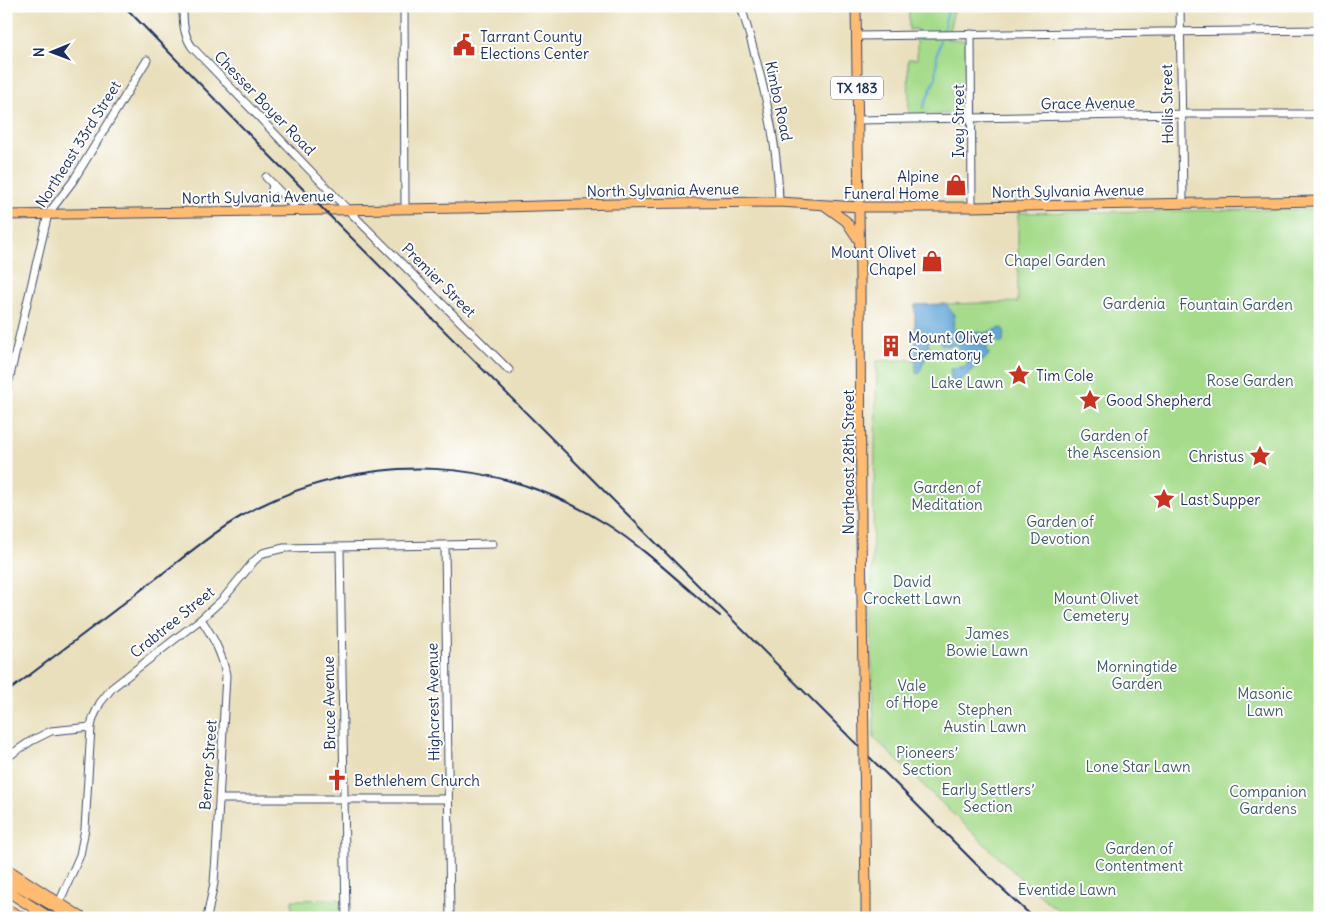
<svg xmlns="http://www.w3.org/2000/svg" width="1326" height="924" font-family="Delius,sans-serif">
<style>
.green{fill:#a6db8b;stroke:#608574}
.water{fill:#62a6d7;stroke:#3e6a9a}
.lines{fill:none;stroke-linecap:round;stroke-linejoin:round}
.stream{stroke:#62a6d7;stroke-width:2}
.minor-casing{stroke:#3a496c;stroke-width:9}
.major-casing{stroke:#3a496c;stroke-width:11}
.highway-casing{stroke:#3a496c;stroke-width:12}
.minor{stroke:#fff;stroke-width:7}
.major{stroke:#febb71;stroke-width:9}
.highway{stroke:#febb71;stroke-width:10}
.rail{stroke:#1b2f5e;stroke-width:2}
.major-bridge-casing{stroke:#3a496c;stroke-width:11;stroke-linecap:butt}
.major-bridge{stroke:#febb71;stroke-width:9}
.labels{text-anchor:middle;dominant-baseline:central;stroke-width:4;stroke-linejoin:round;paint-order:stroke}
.shield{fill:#fff;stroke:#5f6d8e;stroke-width:1}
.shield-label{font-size:14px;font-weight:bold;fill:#1b2f5e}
.poi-label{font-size:15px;fill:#1b2f5e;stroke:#fff;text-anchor:start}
.street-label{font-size:15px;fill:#1b2f5e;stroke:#fff}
.park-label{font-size:15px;fill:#3e5a69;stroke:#fff}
</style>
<rect width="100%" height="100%" fill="#fff"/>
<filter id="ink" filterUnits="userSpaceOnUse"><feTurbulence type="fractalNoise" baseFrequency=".02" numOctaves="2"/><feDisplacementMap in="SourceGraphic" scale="10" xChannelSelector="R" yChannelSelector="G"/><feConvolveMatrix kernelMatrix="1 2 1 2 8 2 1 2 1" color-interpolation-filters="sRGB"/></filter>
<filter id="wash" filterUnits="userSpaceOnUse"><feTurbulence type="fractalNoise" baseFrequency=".0096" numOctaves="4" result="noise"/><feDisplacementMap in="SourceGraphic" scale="20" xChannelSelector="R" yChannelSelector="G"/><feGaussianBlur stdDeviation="1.12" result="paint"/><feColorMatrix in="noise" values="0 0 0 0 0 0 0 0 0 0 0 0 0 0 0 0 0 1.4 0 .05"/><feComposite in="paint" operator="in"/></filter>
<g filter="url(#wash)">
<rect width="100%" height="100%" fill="#e9dfbc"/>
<path class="green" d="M909,6h46l-8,33 19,1v73l-57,2 -1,-56h9v-30l-8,1z
M1320,209v709h-250l-20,-14 -33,-29 -143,-137 -3,-123 6,-254 38,-1v-55l103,-3v-89z
M339,899l1,19h-48v-18z"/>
<path class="water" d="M946,304l8,11 -1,15 32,3 16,-5 3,2 -1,12 -2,2 -7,-5 -8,6 3,10 -4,4 -30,26 -3,-4 -2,-12 16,-3 2,-3 -11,-19 -11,2 -5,-2 -3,-10 -8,1 -2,3 1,11 -10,25 -3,-1 -1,-68z"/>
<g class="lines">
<path class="stream" d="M943,31l6,-25
M923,108l13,-31 1,-22 3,-15"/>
</g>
</g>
<g filter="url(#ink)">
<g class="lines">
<g class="minor-casing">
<path id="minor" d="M183,6c0,15 0,28 9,41l156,163 161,160
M404,6l1,202
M741,6c19,64 37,130 38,196
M1180,6l3,196
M971,34l1,173
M857,36l463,-6
M858,120l323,-6h139
M266,177l32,34
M257,211c11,-6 14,-14 16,-27
M6,393l42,-179 25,-33 74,-121
M445,545l5,373
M340,547l6,371
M201,619c12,18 21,34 25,56l-10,181 -2,27 -7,35
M6,758l25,-17 20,-10 40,-4
M219,799h229
M59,903l21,-48 5,-26 6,-102 2,-9 7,-15 12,-15 89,-69 22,-20 31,-38 9,-8 21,-5 209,-4"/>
</g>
<g class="major-casing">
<path id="major" d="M856,6l4,272 1,252
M824,205l22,16 12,18
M6,215l458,-7 150,-4 165,-2 80,5h113l348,-6
M6,868l77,50
M866,896v22"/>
</g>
<g class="highway-casing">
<path id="highway" d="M6,879l69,39
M6,890l44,28
M6,909l17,9"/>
</g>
<use href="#minor" class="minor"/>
<use href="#major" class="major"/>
<use href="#highway" class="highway"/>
<path class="rail" d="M124,6l153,157 710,712 47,43
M6,693c50,-38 99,-75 148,-113 33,-25 65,-53 102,-72 116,-57 242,-53 352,17 40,26 75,61 112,91"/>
<g class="major-bridge-casing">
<path id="major-bridge" d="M861,530l5,366"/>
</g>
<use href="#major-bridge" class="major-bridge"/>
</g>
</g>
<defs>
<g id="civic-bare" transform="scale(1.725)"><path d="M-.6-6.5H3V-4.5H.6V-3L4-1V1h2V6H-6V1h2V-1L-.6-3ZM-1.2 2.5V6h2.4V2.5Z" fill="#c8321e" stroke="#fff" stroke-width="2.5" paint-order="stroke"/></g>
<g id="shop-bare" transform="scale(1.725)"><path d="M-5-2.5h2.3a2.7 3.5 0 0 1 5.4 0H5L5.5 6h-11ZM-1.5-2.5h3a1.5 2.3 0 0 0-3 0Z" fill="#c8321e" stroke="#fff" stroke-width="2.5" paint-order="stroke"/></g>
<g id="building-bare" transform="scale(1.725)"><path d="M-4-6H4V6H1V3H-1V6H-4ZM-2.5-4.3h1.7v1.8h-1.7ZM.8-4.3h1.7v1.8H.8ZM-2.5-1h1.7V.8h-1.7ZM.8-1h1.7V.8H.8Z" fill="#c8321e" stroke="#fff" stroke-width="2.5" paint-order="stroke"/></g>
<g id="sight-bare" transform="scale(1.725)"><path d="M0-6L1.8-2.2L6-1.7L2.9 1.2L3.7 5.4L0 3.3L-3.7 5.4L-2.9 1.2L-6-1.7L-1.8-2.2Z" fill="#c8321e" stroke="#fff" stroke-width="2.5" paint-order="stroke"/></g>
<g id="church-bare" transform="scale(1.725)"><path d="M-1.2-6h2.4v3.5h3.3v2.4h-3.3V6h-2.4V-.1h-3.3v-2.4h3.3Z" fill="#c8321e" stroke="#fff" stroke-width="2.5" paint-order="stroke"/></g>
</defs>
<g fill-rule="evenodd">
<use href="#civic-bare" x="464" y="45"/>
<use href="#shop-bare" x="956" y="185"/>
<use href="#shop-bare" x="932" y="261"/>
<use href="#building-bare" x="891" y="346"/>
<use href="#sight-bare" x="1019" y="375"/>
<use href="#sight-bare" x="1090" y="400"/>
<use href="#sight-bare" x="1260" y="456"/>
<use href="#sight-bare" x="1164" y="499"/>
<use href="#church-bare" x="337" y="780"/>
</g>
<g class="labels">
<rect class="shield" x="831" y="76.5" width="52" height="23" rx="4"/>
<g class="shield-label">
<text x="857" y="88">TX 183</text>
</g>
<g class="poi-label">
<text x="480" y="36">Tarrant County<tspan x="480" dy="17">Elections Center</tspan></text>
<text x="939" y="176" text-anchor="end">Alpine<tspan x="939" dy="17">Funeral Home</tspan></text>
<text x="916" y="252" text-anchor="end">Mount Olivet<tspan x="916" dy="17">Chapel</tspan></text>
<text x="908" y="337">Mount Olivet<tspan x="908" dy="17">Crematory</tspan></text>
<text x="1036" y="375">Tim Cole</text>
<text x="1106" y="400">Good Shepherd</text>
<text x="1244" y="456" text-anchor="end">Christus</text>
<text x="1180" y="499">Last Supper</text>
<text x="354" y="780">Bethlehem Church</text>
</g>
<g class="street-label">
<text transform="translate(779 101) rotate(78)">Kimbo Road</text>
<text transform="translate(265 103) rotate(46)">Chesser Boyer Road</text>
<text transform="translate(1088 103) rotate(-1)">Grace Avenue</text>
<text transform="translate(1167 104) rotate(-91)">Hollis Street</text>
<text transform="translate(958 121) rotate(-90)">Ivey Street</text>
<text transform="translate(78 144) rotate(-58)">Northeast 33rd Street</text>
<text transform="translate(663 190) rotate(-1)">North Sylvania Avenue</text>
<text transform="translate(1068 191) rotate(-1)">North Sylvania Avenue</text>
<text transform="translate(258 197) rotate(-1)">North Sylvania Avenue</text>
<text transform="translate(439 280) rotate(45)">Premier Street</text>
<text transform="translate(848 462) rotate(-90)">Northeast 28th Street</text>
<text transform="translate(172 622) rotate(-39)">Crabtree Street</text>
<text transform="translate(433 702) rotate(-91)">Highcrest Avenue</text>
<text transform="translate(329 703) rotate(-91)">Bruce Avenue</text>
<text transform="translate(208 765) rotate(-86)">Berner Street</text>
</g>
<g class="park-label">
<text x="1055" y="260">Chapel Garden</text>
<text x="1134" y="303">Gardenia</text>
<text x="1236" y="304">Fountain Garden</text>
<text x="1250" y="380">Rose Garden</text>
<text x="967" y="382">Lake Lawn</text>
<text x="1114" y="435">Garden of<tspan x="1114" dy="17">the Ascension</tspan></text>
<text x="947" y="487">Garden of<tspan x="947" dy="17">Meditation</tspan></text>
<text x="1060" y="521">Garden of<tspan x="1060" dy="17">Devotion</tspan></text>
<text x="912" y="581">David<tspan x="912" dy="17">Crockett Lawn</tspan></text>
<text x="1096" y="598">Mount Olivet<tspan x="1096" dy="17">Cemetery</tspan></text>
<text x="987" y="633">James<tspan x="987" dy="17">Bowie Lawn</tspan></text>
<text x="1137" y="666">Morningtide<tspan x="1137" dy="17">Garden</tspan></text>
<text x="912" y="685">Vale<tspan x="912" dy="17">of Hope</tspan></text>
<text x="1265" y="693">Masonic<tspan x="1265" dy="17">Lawn</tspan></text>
<text x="985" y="709">Stephen<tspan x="985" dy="17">Austin Lawn</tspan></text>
<text x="927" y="752">Pioneers’<tspan x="927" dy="17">Section</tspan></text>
<text x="1138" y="766">Lone Star Lawn</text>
<text x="988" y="789">Early Settlers’<tspan x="988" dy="17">Section</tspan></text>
<text x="1268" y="791">Companion<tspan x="1268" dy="17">Gardens</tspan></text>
<text x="1139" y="848">Garden of<tspan x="1139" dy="17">Contentment</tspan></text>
<text x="1067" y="889">Eventide Lawn</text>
</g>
</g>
<rect width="1326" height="924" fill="none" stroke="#fff" stroke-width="25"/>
<g transform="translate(52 52) rotate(269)" stroke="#ffffff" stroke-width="4" paint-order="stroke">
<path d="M0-4L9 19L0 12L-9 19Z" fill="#1b2f5e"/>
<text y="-8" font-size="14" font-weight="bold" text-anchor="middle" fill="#1b2f5e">N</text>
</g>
</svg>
